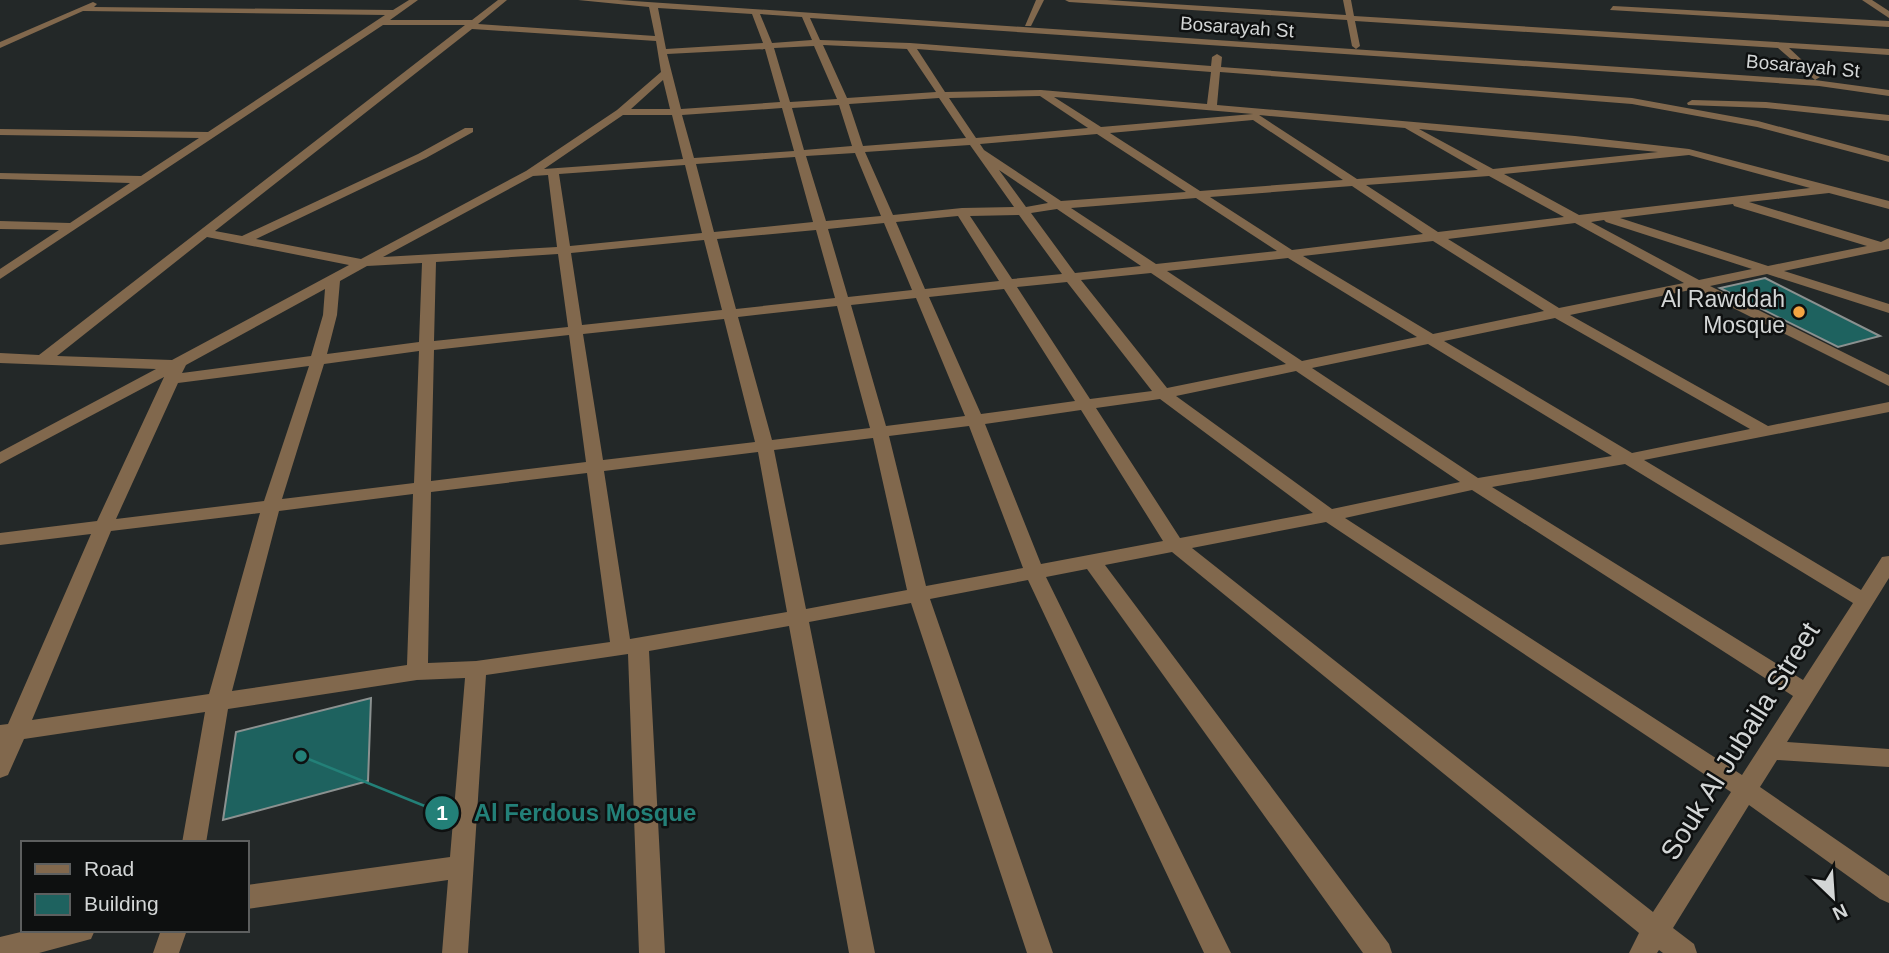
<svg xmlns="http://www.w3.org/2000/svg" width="1889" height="953" font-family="Helvetica,sans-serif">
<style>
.building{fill:#1e625f;stroke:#8b9190;stroke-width:2}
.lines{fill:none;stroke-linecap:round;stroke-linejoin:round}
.minor{fill:#81684d;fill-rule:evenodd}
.poi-dot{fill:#f3a442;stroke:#0e1010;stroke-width:2.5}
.labels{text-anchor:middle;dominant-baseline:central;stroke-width:5;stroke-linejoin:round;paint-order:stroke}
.far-street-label{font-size:19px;fill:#d3d6d6;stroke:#0e1010}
.poi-label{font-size:23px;fill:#d3d6d6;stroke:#0e1010;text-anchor:end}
.near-street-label{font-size:28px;fill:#d3d6d6;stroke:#0e1010}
.leader{fill:none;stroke:#238078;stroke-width:2.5}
.callout-dot{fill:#238078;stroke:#0e1010;stroke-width:2.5}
.mark-label{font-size:21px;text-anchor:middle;font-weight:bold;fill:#fff}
.callout-label{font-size:24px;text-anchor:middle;font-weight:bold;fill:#238078;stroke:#0e1010;stroke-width:5;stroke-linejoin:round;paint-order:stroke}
</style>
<rect width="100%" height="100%" fill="#232828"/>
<path class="building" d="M1765,278l115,58 -42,11 -118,-59z
M371,698l-3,83 -145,39 13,-88z"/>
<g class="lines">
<path class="minor" d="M409,0h9l-28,20h82l26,-20h9l-29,24 177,12 -6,-29 -71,-7h40l1197,80 -37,-32 -423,-27 5,25 -4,3 -4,-3 -5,-26 -278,-18 -4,-2h42l239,15 -3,-15h8l3,16 535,33v6l-100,-7 29,27 2,2 -5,3 74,10v6l-70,-10 -1009,-68 10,22 90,3 301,23 1,-9 5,-3 5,3 -1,10 411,31 126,23 131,35v6l-132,-35 -125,-23 -412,-32 -3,33 358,31 114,13 200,52v8l-60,-16 -80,9 132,40 8,-4v11l-105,22 105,33v9l-122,-39 -57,12 179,89v11l-194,-97 -125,26 198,111 121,-24v10l-245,48 217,130 21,-33 7,-1v22l-102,164 102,7v18l-112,-7 -17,27 129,89v27l-9,-4 -131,-94 -76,123 21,16 3,9h-34l-4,-3 -2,3h-28l10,-20 -467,-381 -67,13 284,379 3,9h-29l-276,-384 -41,8 185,376h-27l-176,-373 -98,19 123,354h-26l-116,-350 -102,19 66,331h-26l-60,-327 -140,25 16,302h-26l-11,-299 -142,21 -18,278h-26l6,-73 -201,29v-24l203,-28 15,-179 -48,2 -189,29 -22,134h-24l23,-131 -181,27 -16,36 -8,3v-53l8,-1 83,-190 -91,11v-12l97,-12 67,-144 -164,87v-12l156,-83 -156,-6v-10l39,2 426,-330h-82l-383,254v-10l59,-39 -59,-1v-8l70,2 60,-40 -130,-4v-6l141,3 58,-38 -199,-3v-6l208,3 177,-117 -302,-4 -83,37v-6l93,-40 4,2 -3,3 299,3zM658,8l94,6 11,29 -97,6zM760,14l42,3 10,23 -40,3zM472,29l184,12 5,31 -44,38 -91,61 -165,88 -105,-20 170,-81 47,-26v-4h-8l-47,26 -176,82 -27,-5zM823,45l84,4 29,43 -89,6zM814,46l23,53 -47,3 -16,-54zM765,49l15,53 -99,7 -14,-55zM917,49l294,23 -4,32 -166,-14 -96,2zM663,80l7,29h-39zM1040,96l48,32 -112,10 -27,-40zM1054,97l199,17 -152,13zM939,98l27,40 -103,8 -14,-42zM839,105l13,41 -48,4 -12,-42zM782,108l12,43 -100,7 -12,-43zM623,115h49l11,44 -139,10zM1259,115l146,13 73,42 -121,9zM1253,120l90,60 -143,11 -90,-58zM1419,129l239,23 -165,17zM1097,134l89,58 -125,9 -77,-51 -4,-6zM970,145l44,62 -52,1 -69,7 -28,-63zM855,153l26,63 -55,5 -20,-65zM1689,155l121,33 -231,27 -75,-41zM795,157l18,65 -99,10 -18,-68zM685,165l17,68 -132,13 -11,-72zM999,170l49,33 -22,4zM548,175l9,72 -174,10 150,-81zM1489,176l75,41 -126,15 -72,-47zM1352,186l71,48 -131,16 -82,-53zM1196,198l81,53 -121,13 -85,-56zM1733,204l1,2 133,40 -99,20 -148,-48zM1057,209l84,57 -66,7 -44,-60zM1019,215l43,59 -50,5 -42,-63zM958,216l41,65 -74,8 -29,-67zM1604,220l2,2 146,47 -53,11 -108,-58zM884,223l28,67 -64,7 -20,-68zM1575,223l109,60 -125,25 -111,-69zM816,230l19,68 -99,11 -19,-70zM207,237l142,28 -177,95 -115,-4zM704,240l18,70 -140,15 -11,-72zM1433,241l111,70 -111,23 -130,-78zM558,254l10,73 -134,14 2,-79zM1288,258l129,79 -115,24 -135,-90zM422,263l-3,79 -92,12 10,-39 3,-34 27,-15zM1151,273l135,91 -119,24 -86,-108zM1067,282l85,109 -62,8 -73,-112zM325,289l-2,26 -12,41 -129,17 4,-8zM1004,289l71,112 -94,13 -52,-117zM916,298l49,118 -79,10 -35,-121zM837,306l33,122 -98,12 -34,-123zM1555,318l195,111 -118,24 -188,-112zM724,319l31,123 -152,18 -20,-126zM569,335l17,127 -155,19 3,-131zM1428,344l184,112 -134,22 -166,-110zM419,351l-5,132 -132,16 42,-135zM309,366l-45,135 -148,18 62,-136zM1296,371l164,111 -128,27 -156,-113zM1160,399l153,114 -133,25 -84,-130zM1081,410l82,131 -122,23 -56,-140zM969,426l54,142 -97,18 -37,-150zM873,438l34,152 -101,19 -32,-159zM758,452l29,160 -157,27 -26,-168zM1625,464l228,139 -50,77 -311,-193zM587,473l23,169 -134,19 -48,2 3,-171zM1472,490l321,206 -51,79 -397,-257zM413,494l-6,171 -175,26 47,-180zM260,513l-51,181 -177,26 79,-189zM1326,522l405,270 -78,120 -461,-364z
M1036,0h8l-13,26h-6z
M1862,0h10l17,11v7z
M1613,6l276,15v6l-279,-17z
M1692,100l74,2 123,13v6l-123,-13 -78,-3 -1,-2z
M29,930h66l-4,9 -52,14h-39v-16z
M161,930h26l-8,23h-26z"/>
</g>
<circle class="poi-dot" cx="1799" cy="312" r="7"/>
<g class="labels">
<g class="far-street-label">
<text transform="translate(1237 27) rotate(4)">Bosarayah St</text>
<text transform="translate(1803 66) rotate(5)">Bosarayah St</text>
</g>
<g class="poi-label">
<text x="1785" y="299">Al Rawddah<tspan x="1785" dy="26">Mosque</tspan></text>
</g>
<g class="near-street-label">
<text transform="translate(1740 741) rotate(-58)">Souk Al Jubaila Street</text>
</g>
</g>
<path class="leader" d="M301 756L442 813"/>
<g class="callout-dot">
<circle cx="301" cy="756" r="7"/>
<circle cx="442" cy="813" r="18"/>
</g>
<g class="mark-label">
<text x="442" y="820">1</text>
</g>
<g class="callout-label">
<text x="585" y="821">Al Ferdous Mosque</text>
</g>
<rect x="21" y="841" width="228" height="91" fill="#0e1010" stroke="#5d5f5f" stroke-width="2"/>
<rect x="35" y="864" width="35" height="10" fill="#81684d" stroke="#5d5f5f" stroke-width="2"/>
<text x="84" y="876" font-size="21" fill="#d3d6d6">Road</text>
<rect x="35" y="894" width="35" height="21" fill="#1e625f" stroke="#5d5f5f" stroke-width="2"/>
<text x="84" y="911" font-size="21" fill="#d3d6d6">Building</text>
<g transform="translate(1833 897) rotate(155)" stroke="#0e1010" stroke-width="5" paint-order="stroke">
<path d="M0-5L12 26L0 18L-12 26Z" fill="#d3d6d6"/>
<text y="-10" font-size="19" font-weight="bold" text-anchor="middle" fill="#d3d6d6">N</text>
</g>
</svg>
